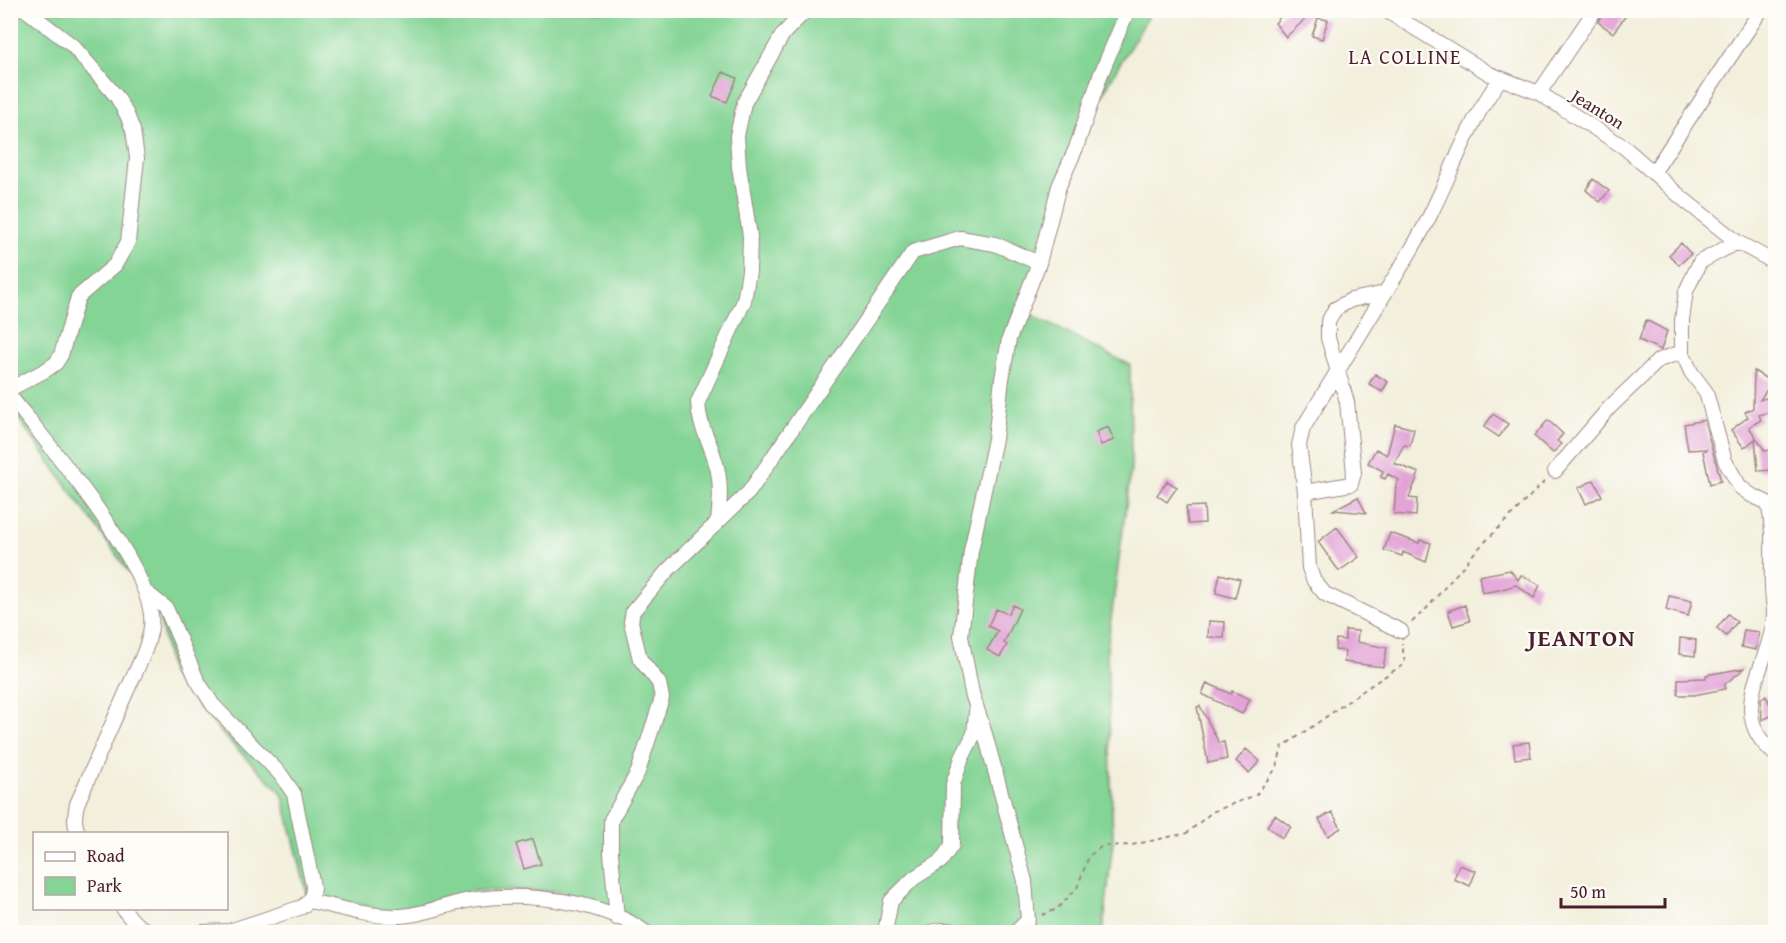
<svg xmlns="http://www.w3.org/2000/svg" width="1786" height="943" font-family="'Gentium Book Plus',serif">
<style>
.green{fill:#84d495;stroke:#677a60;stroke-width:1.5}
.building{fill:#e2a3d7}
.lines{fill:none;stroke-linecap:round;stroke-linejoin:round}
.minor-casing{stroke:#9e8784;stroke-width:16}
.path{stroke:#9e8784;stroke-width:2;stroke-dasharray:4.5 4.5;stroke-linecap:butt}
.minor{stroke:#fff;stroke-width:14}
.labels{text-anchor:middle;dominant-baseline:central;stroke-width:4.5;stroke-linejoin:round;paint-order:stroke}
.street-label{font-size:18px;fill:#4a1f2b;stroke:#fdfcf7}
.neighbourhood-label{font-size:20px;letter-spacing:1.5px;fill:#4a1f2b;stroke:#fdfcf7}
.district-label{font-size:24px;font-weight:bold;letter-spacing:1.5px;fill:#4a1f2b;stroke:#fdfcf7}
</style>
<rect width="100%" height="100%" fill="#fdfcf7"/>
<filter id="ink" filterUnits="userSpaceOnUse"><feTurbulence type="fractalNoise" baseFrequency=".0167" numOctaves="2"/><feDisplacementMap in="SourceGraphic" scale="12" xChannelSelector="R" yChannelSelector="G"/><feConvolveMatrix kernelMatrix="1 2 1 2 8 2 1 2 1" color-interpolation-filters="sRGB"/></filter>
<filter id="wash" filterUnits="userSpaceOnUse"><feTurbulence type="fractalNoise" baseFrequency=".008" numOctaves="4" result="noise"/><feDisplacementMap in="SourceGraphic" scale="24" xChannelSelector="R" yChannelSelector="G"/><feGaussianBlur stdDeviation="1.35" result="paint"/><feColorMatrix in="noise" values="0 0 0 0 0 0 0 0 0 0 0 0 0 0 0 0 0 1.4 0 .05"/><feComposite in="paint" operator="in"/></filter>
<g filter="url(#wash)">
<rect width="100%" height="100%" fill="#f2efdc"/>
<path class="green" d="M10,11h1141c-16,30 -36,57 -50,88 -32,68 -54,141 -79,211l108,55 1,103 -24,182 6,191 -10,91h-451l-24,-16 -68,-25h-87l-81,21 -85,-19 -25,-100 -58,-57 -53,-61 -12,-61 -148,-206z"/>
<g id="blocks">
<path class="building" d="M1286,10h29l-29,27 -11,-14z
M1604,10h26l-17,23 -15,-11z
M1318,18l10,2 -6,19 -10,-3z
M723,72l14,6 -10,24 -15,-6z
M1593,179l16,12 -9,11 -14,-12z
M1681,243l10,11 -12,11 -10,-10z
M1646,320l21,11 -6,19 -22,-10z
M1754,371l18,11 -12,18 16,-5v15l-17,5 2,5 -12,7 16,24 6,-1 2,20 -15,1 -3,-32 -11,9 -13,-18 17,-13 -3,-5 8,-4z
M1375,374l13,8 -6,10 -13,-8z
M1493,414l15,10 -9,13 -15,-10z
M1548,420l15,14 -6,7 4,3 -8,9 -19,-17z
M1704,420l17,61 -11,3 -7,-32 3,-3 -18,1 -4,-26z
M1395,424l19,5 -4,17 -6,-1 -10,18 25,10 -10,25 8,1 -1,17 -22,-2 2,-29 3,-5 -11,-6 -3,5 -4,-2 2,-6 -15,-8 8,-14 11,6z
M1108,427l6,13 -13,5 -5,-13z
M1594,480l8,16 -16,8 -8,-16z
M1167,481l10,6 -10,15 -10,-7z
M1358,497l8,16 -33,-3 19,-10z
M1204,506l1,17 -17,1 -2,-17z
M1337,527l22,30 -20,14 -21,-29z
M1390,533l29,10 1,-3 11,3 -5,19 -23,-10 -1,4 -18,-6z
M1510,570l8,10 3,-5 19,10 -6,13 -18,-13 -17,5 -17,3 -3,-17z
M1220,574l20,5 -5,19 -19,-5z
M1669,596l23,5 -4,15 -22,-6z
M1013,605l7,4 -16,34 3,2 -7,12 -13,-7 11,-19 -10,-5 8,-17 12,5z
M1465,605l5,16 -17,5 -5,-15z
M1728,614l9,8 -11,14 -9,-8z
M1209,621l16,1 -1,16 -16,-1z
M1345,630l13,1 -1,11 30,6 -4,19 -39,-5 1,-11 -10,-1 1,-11 9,1z
M1744,630l15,2 -3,18 -15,-3z
M1680,638l16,2 -1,16 -16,-2z
M1745,668l-20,16v5l-31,6h-16v-16l28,-1v-3z
M1207,683l24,11 1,-3 18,8 -8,15 -40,-20z
M1766,696l9,18 -13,6 -1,-21z
M1200,706l19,37 5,-1 3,17 -19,4 -11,-56z
M1529,742l2,15 -16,2 -2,-15z
M1246,749l14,12 -11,12 -13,-12z
M1332,812l9,16 -13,8 -9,-17z
M1275,815l16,12 -9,11 -15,-12z
M533,839l8,25 -17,5 -8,-25z
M1459,865l17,6 -6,15 -16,-7z"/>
</g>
</g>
<g filter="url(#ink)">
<use href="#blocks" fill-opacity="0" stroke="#9e8784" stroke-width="1.5"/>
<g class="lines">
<g class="minor-casing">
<path id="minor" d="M1385,10l105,64 49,19 85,54 58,51 55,44 39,21
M1539,93l56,-83
M1653,173l108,-163
M1737,242l-37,20 -14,29 -4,29v32l9,20 15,20 19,69 15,26 11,8 17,8c7,29 3,53 4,83 0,9 2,18 2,28 -2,51 -52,98 2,141
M10,389l36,-19 10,-7 5,-8 17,-58 37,-32 13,-23 9,-84 -4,-28 -6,-15 -10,-18 -44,-51 -47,-36
M10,396c36,46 149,176 141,231 -3,23 -17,47 -26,68 -16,36 -32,73 -48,109 -2,10 -4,20 2,30
M1555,471l55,-64 49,-47 23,-8
M1305,492l-6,-47 4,-17 82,-135
M718,522c2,-21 4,-41 -3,-62 -6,-23 -16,-32 -17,-58l46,-101 5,-30 1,-35 -11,-69 -2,-31 7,-33 39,-69 23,-24
M147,593l19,15 31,72 16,25 68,70 13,19 19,92c0,10 -3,15 -11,21l-73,24 -26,1
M1401,631l-76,-37 -11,-13 -5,-13 -4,-76 46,-8 3,-11 -7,-71 -19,-64v-16l7,-13 16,-9 34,-7c17,-28 35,-55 48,-84 22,-45 38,-91 68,-131
M310,901c30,7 59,16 90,15 26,-1 51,-14 77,-17 51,-7 125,2 168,33
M123,908c8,12 17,23 33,24
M617,918l-6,-65v-33l27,-48 24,-74 -3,-15 -19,-24 -9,-37 2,-11 35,-41 81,-78 164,-240 47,-14 35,6 44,19
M885,932l6,-31 23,-23 27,-17 11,-16 1,-61 9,-26 12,-24 2,-22
M931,932l11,-2 33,2
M1016,932l12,-12 -3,-39 -40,-147 -13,-41 -11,-57 10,-85 24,-112 7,-60 7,-40 30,-76 20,-77 17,-38 24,-72 28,-66"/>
</g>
<path class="path" d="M1412,622l15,-14 49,-57 70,-71
M1042,915l15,-6 20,-21 12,-32 13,-10 30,-1 55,-12 25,-21 44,-17 21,-28 5,-20c42,-27 80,-58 123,-83l-3,-21"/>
<use href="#minor" class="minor"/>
</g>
</g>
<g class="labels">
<g class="street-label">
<text transform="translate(1598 109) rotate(32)">Jeanton</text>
</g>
<g class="neighbourhood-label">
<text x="1405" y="56">LA COLLINE</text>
</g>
<g class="district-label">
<text x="1582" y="637">JEANTON</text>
</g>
</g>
<rect width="1786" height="943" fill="none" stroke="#fdfcf7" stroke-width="36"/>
<rect x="33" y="832" width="195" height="78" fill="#fdfcf7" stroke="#b5a4a5" stroke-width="1.5"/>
<rect x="45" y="852" width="30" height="9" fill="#ffffff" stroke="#b5a4a5" stroke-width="1.5"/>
<text x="87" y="862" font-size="18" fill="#4a1f2b">Road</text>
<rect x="45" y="877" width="30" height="18" fill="#84d495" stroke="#b5a4a5" stroke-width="1.5"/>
<text x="87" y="892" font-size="18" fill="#4a1f2b">Park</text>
<path d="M1561 898v9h104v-9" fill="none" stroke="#4a1f2b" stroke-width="3"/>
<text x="1570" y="898" font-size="18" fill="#4a1f2b" stroke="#fdfcf7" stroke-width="4.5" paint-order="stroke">50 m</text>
</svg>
